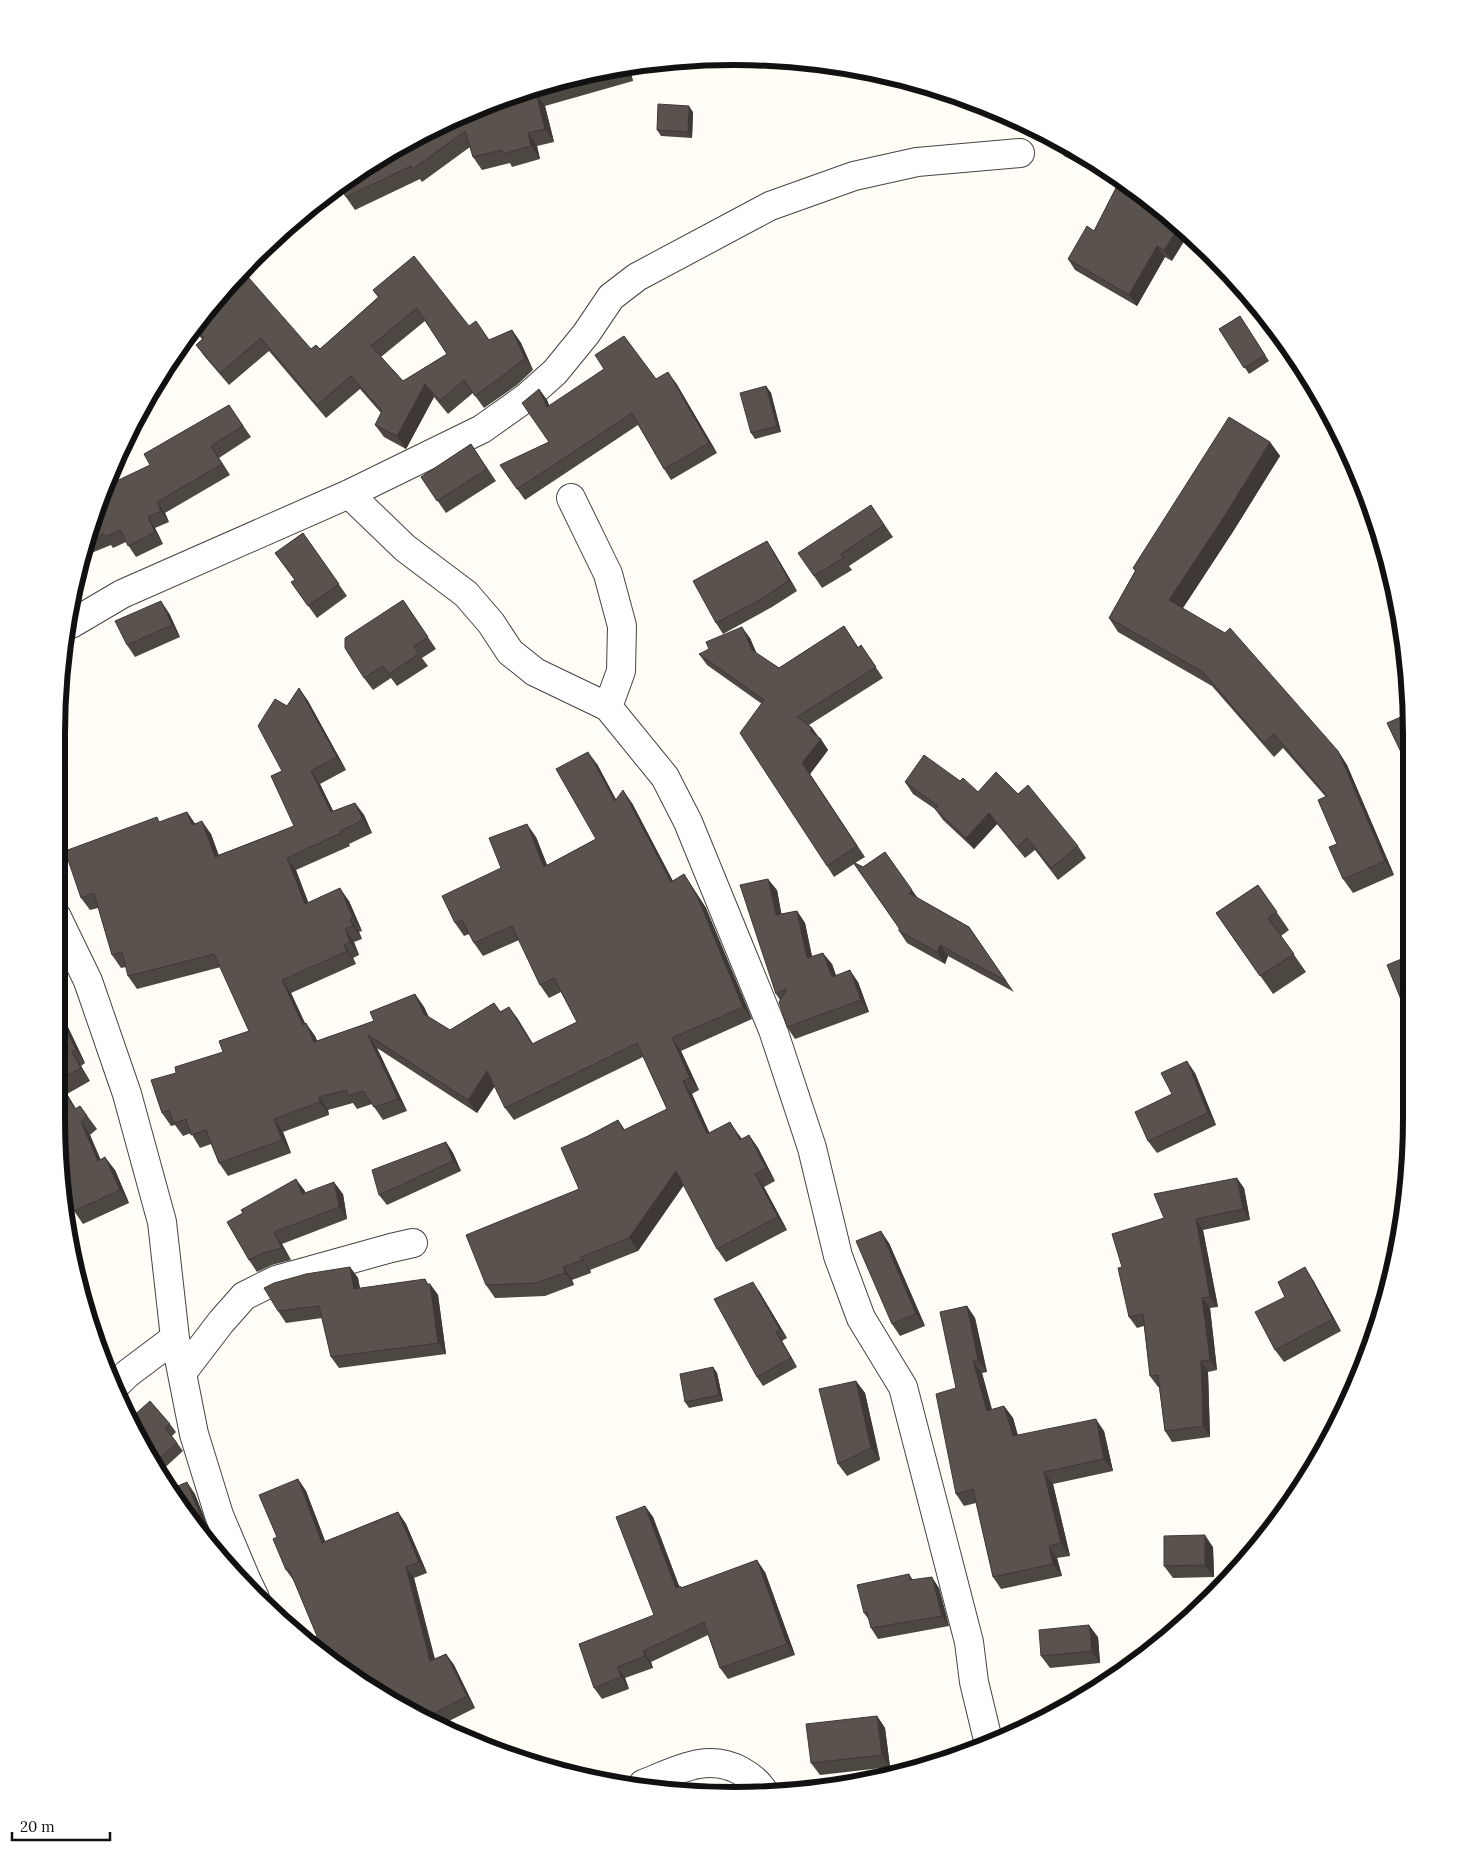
<svg xmlns="http://www.w3.org/2000/svg" width="1468" height="1852" font-family="Lora,serif">
<style>
.lines{fill:none;stroke-linecap:round;stroke-linejoin:round}
.street-casing{stroke:#444;stroke-width:30}
.street{stroke:#fff;stroke-width:28}
.wall{fill:#4d4742;fill-rule:evenodd}
.shaded-wall{fill:#3f3936}
.building{fill:#5a524d;stroke:#3f3936;fill-rule:evenodd}
.rim{fill:none;stroke:#111;stroke-width:6}
</style>
<rect width="100%" height="100%" fill="#fffdf5"/>
<g class="lines">
<g class="street-casing">
<path id="street" d="M349,494l56,54 61,46 25,29 19,29 25,20 73,35 57,70 23,45 85,208 39,118 26,108 23,62 42,69 66,255 5,40 14,58
M571,498l37,76 14,52 -1,45 -13,36
M71,624l51,-30 227,-100 133,-65 45,-32 28,-25 31,-38 25,-37 26,-20 133,-71 84,-30 63,-14 103,-9
M57,917l31,64 39,113 35,128 13,116 19,96 25,81 27,64 9,19
M182,1373l39,-51 23,-26 32,-16 115,-32 22,-5
M117,1384l10,-10 48,-36
M643,1784c33,-13 64,-32 98,-13 9,5 18,12 23,21"/>
</g>
<use href="#street" class="street"/>
</g>
<path class="wall" d="M629,66l4,15 -88,25 9,36 -17,4 3,13 -28,8 -2,-4 -28,7 -9,-13 -3,-10 -48,35 -2,-3 -65,31 -9,-13 170,-105z
M693,112l-1,26 -31,-2 -4,-6z
M1058,141l89,55 25,65 -7,-4 -28,49 -62,-36 -7,-11 26,-28 24,-47 -54,-28 -8,-11z
M224,287l87,62h9l58,-52 -5,-7 96,36 21,14 22,-10 9,13 12,27 -16,15 -33,23 -11,-15 -25,21 -14,-17 -28,52 -22,-12 -9,-12 6,-12 -21,-24 -34,29 -57,-67 -40,34 -24,-28 -9,-12 6,-6 -8,-9zM425,321l22,33 -44,27 -22,-24z
M1240,316l29,45 -20,13 -30,-45z
M656,379l20,4 41,70 -46,27 -7,-11 -26,-44 -113,75 -25,-35 49,-23 -10,-53 8,11 2,6z
M766,386l5,7 10,39 -26,7 -4,-6z
M229,405l22,32 -32,21 11,17 -65,38 4,9 -14,6 8,16 -27,13 -10,-15 -13,6 -2,-3 -27,11 8,-40 58,-51z
M1270,442l10,14 -46,74 -51,78 155,143 9,14 47,110 -41,18 -10,-14 -6,-35 -11,-47 -43,-49 -9,9 -62,-71 -94,-54 -9,-14 26,-47 -2,-3z
M471,444l25,37 -50,32 -25,-36z
M871,505l22,32 -44,29 3,4 -30,18 -8,-12z
M303,533l44,63 -30,22 -26,-36 4,-2 -20,-27z
M767,541l7,11 23,39 -25,16 -49,27 -7,-11z
M403,600l33,49 -14,9 6,8 -31,20 -6,-8 -18,12 -9,-12z
M169,613l11,24 -45,20 -8,-12z
M844,626l14,21 3,-2 22,33 -74,47 3,3 16,22 -18,24 55,83 -10,6 8,4 22,-15 32,46 52,29 45,65 -66,-36 -3,8 -38,-21 -8,-12v-3l-45,-64 -20,13 -7,-11 -65,-162 -55,-39 -8,-11 51,-16 6,15 23,15z
M299,688l9,13 38,69 -26,14 13,27 22,-8 9,12 8,18 -23,11 1,2 -54,24 12,33 41,-2 13,30 -3,1 3,7 -8,3 5,13 -6,3 3,6 -65,29 14,31 10,12 2,5 57,-20 41,-27 9,13 5,10 21,13 44,-27 7,9 8,-5 24,37 44,-22 -16,-30 -12,6 -9,-13 -21,-45 -36,16 -9,-13 -5,-9 -5,2 -9,-13 46,-55 35,-31 11,28 49,-26 1,-75 19,36 16,3 41,78 11,-7 22,34 46,111 -71,32 18,39 -7,4 17,39 30,2 3,4 7,-4 9,13 17,33 -11,6 23,43 -61,32 -9,-13 -33,-64 -46,66 -48,19 1,3 -19,7 2,5 -29,11 -50,2 -9,-13 93,-96 9,-53 30,-16 7,10 42,-21 -24,-52 -129,63 -9,-12 -10,-22 -18,27 -100,-65 30,63 -24,9 -11,-16 -15,5 -4,-6 -25,7 1,5 -46,17 8,21 -63,23 -9,-13 -8,-19 -11,4 -9,-15 -8,3 -8,-11 -4,1 -9,-13 14,-40 47,-21 26,-21 -28,-64 -84,22 -9,-13 -2,-9 -5,1 -9,-13 -14,-47 -8,2 -9,-12 80,-76 26,-10 8,12 16,10 7,21 76,-29 -12,-55 5,-65z
M960,781l18,11 40,2 60,52 8,12 -28,22 -23,-30 -10,8 -28,-34 -23,25 -31,-29 -8,-11 -22,-15 -8,-12z
M1258,885l31,45 -8,6 25,36 -33,22 -57,-81z
M777,890l4,24 16,-3 8,12 7,34 20,7 4,12 22,6 11,30 -74,27 -8,-12 -7,-27 -4,-6z
M57,1004l28,59 -4,3 9,15 -23,13 9,15 4,-3 17,23 -7,6 10,25 15,10 14,33 -46,21 -9,-13 -18,-93z
M1195,1073l21,52 -59,28 -9,-12 24,-47z
M446,1142l7,11 8,18 -74,34 -8,-10z
M296,1179l9,14 38,1 4,25 -65,25 9,16 -19,5 -15,7 -8,-12 -6,-47z
M1244,1188l6,32 -47,10 15,77 -8,1 7,62 -9,2 2,65 -38,5 -7,-11 -6,-44h-1l-8,-11 -6,-50 -7,2 -8,-11 -7,-50 42,-49z
M889,1243l36,83 -25,10 -8,-12z
M350,1267l8,11 2,10 70,-4 8,11 8,59 -107,14 -8,-11 -9,-39 -36,5 -8,-12z
M1313,1280l28,51 -57,31 -9,-12 10,-53z
M759,1291l28,47 -5,3 15,26 -34,19 -6,-9z
M967,1306l8,12 12,54 -5,1 10,36 12,-3 9,12 5,17 86,-4 9,40 -60,13 17,72 -13,2 5,18 -61,13 -8,-12 -17,-74 -12,3 -8,-12v-106z
M713,1367l4,6 6,28 -34,7 -4,-6z
M856,1381l9,12 15,67 -33,16 -9,-12z
M131,1418l39,6 6,8 -4,4 11,15 -24,22 -12,-16z
M298,1479l8,12 19,50 73,-29 8,12 21,49 -13,5 21,81 11,-5 8,11 21,43 -32,16 -126,-88 -23,-55 -8,-11 -9,-33z
M645,1506l8,11 26,69 3,1 83,-15 30,83 -67,24 -8,-11 -12,-33 -57,27 2,6 -28,10 4,11 -27,10 -8,-11 60,-73z
M1213,1547l1,30 -41,1 -9,-12z
M909,1574l4,6 26,8 10,38 -71,13 -7,-11 -2,-8 -5,-7z
M1098,1637l2,26 -50,5 -9,-12z
M877,1716l8,12 5,39 -70,8 -9,-12z"/>
<path class="shaded-wall" d="M629,66l4,15 -9,-14z
M536,93l9,13 9,36 -9,-13z
M689,106l4,6 -1,26 -4,-6z
M528,133l9,13 3,13 -9,-13z
M1179,226l9,9 -16,26 -8,-11z
M1157,246l8,11 -28,49 -8,-11z
M512,330l9,13 12,27 -8,-12z
M668,372l8,11 41,70 -8,-10z
M425,384l9,13 -28,52 -9,-13z
M766,386l5,7 10,39 -4,-6z
M539,389l8,11 8,18 -8,-11z
M1270,442l10,14 -46,74 -55,84 -10,-14z
M211,446l8,12 11,17 -8,-11z
M157,502l8,11 4,9 -8,-11z
M148,517l7,11 8,16 -8,-12z
M767,541l7,11 23,39 -8,-11z
M161,601l8,12 11,24 -8,-12z
M742,627l8,11 10,23 -8,-11z
M299,688l9,13 38,69 -9,-13z
M812,728l8,11 -10,-8z
M821,739l7,11 -18,24 55,83 -63,-94z
M1338,751l9,14 47,110 -9,-14z
M588,752l9,12 27,50 -9,-13z
M311,771l9,13 20,41 -9,-13z
M623,790l9,13 48,92 -9,-13z
M355,803l9,12 8,18 -9,-13z
M187,812l9,13h-4z
M989,813l8,11 -23,25 -8,-11z
M202,821l9,13 13,35 -9,-12z
M527,824l9,13 17,43 -9,-13z
M287,858l9,12 18,47 -9,-13z
M684,874l22,34 46,111 -9,-12z
M768,879l9,11 7,37 -8,-12z
M340,888l9,13 13,30 -9,-13z
M912,890l8,11 -11,-8z
M797,911l8,12 10,47 -8,-12z
M350,919l9,13 3,7 -9,-13z
M345,929l9,13 5,13 -9,-13z
M344,945l9,13 3,6 -9,-13z
M940,945l8,11 -3,8 -8,-12z
M823,953l9,11 9,25 -9,-12z
M850,970l8,12 11,30 -8,-12z
M282,980l9,13 21,45 -9,-13z
M415,994l9,13 9,20 -9,-13z
M57,1004l28,59 -9,-13 -19,-40z
M509,1007l9,12 23,38 -9,-13z
M306,1023l9,13 8,19 -9,-13z
M368,1035l9,13 30,63 -9,-12z
M672,1038l9,13 18,39 -9,-12z
M72,1052l9,14 9,15 -9,-13z
M1187,1061l8,12 21,52 -8,-12z
M487,1071l9,13 -19,29 -9,-13z
M58,1081l9,13 17,28 -9,-13z
M683,1081l9,13 24,53 -9,-13z
M319,1097l9,13 1,5 -9,-13z
M274,1119l9,13 8,21 -9,-13z
M81,1122l9,13 17,39 -9,-13z
M730,1122l9,13 10,18 -9,-13z
M749,1135l9,13 17,33 -9,-13z
M446,1142l7,11 8,18 -8,-10z
M105,1157l10,13 14,33 -9,-13z
M676,1171l9,12 -47,68 -9,-13z
M755,1174l9,13 23,43 -9,-13z
M1237,1178l7,10 6,32 -7,-11z
M296,1179l9,12 5,15 -8,-12z
M334,1182l9,12 4,25 -8,-12z
M1196,1219l7,11 15,77 -8,-10z
M881,1231l8,12 36,83 -9,-12z
M274,1232l8,12 9,16 -9,-12z
M581,1257l9,13 1,3 -9,-13z
M350,1267l8,11 4,22 -8,-11z
M563,1267l9,13 2,5 -9,-12z
M1305,1267l8,13 28,51 -8,-12z
M425,1279l5,8v-3l8,11 8,59 -8,-11z
M753,1282l6,9 28,47 -7,-8z
M1202,1298l8,10 7,62 -7,-10z
M967,1306l8,12 12,54 -9,-12z
M776,1332l6,9 15,26 -6,-9z
M973,1361l9,12 13,50 -8,-12z
M1201,1361l7,11 2,65 -7,-11z
M713,1367l4,6 6,28 -4,-6z
M856,1381l9,12 15,67 -9,-12z
M1004,1406l9,12 8,30 -8,-12z
M1096,1419l8,12 9,40 -9,-12z
M1044,1472l9,12 17,72 -9,-13z
M298,1479l8,12 24,63 -8,-11z
M187,1482l8,12 21,52 -8,-9z
M645,1506l8,11 31,82 -8,-11z
M398,1512l8,12 21,49 -8,-11z
M1205,1535l8,12 1,30 -9,-12z
M1049,1546l8,12 5,18 -9,-12z
M757,1560l8,12 30,83 -8,-11z
M406,1567l8,11 24,95 -8,-12z
M932,1577l7,11 10,38 -7,-10z
M1089,1625l9,12 2,26 -8,-12z
M643,1651l8,11 2,6 -8,-12z
M446,1654l8,11 21,43 -8,-12z
M617,1667l8,11 4,11 -8,-12z
M877,1716l8,12 5,39 -8,-12z"/>
<path class="building" d="M623,67l-87,26 9,36 -17,4 3,13 -28,8 -1,-4 -29,7 -8,-26 -52,38 -2,-3 -65,31 -6,-11 55,-39 121,-55z
M658,104l31,2 -1,26 -31,-2z
M1058,141l47,29 -49,-25z
M1120,180l27,16 32,30 -15,24 -7,-4 -28,49 -61,-36 19,-33 7,5z
M414,256l55,70 7,-5 13,19 23,-10 13,28 -17,14 -33,24 -11,-16 -24,21 -15,-17 -28,52 -22,-11 7,-14 -31,-35 -34,29 -56,-67 -41,35 -24,-28 8,-7 -9,-10 29,-41 18,-17 69,79 5,-4 4,4 59,-52 -6,-7zM417,308l30,46 -44,27 -32,-35z
M1240,316l25,39 -21,13 -25,-39z
M624,336l32,43 12,-7 41,71 -45,26 -32,-56 -115,76 -17,-24 49,-23 -27,-39 17,-14 8,18 57,-38 -9,-14z
M766,386l11,40 -26,7 -11,-40z
M229,405l14,21 -32,20 11,18 -65,38 4,9 -13,6 7,15 -27,14 -7,-16 -16,7 -1,-3 -17,6 5,-24 14,-30 44,-21 -6,-11z
M1229,417l41,25 -46,75 -55,83 56,33 5,-5 108,123 47,110 -42,18 -14,-32 8,-3 -19,-44 9,-4 -53,-62 -10,9 -61,-71 -94,-54 27,-48 -3,-2z
M471,444l16,25 -50,32 -16,-24z
M871,505l13,20 -43,29 2,4 -29,18 -16,-23z
M303,533l36,51 -31,22 -17,-24 4,-2 -20,-27z
M767,541l22,39 -24,17 -49,26 -23,-42z
M403,600l25,37 -14,9 5,8 -30,20 -6,-8 -19,12 -19,-30v-10z
M161,601l11,24 -45,20 -12,-24z
M844,626l14,22 3,-3 15,22 -79,50 15,11 -2,3 11,8 -19,24 55,83 -30,20 -87,-133 24,-33 -65,-46 10,-5 -3,-7 36,-15 10,23 27,18z
M299,688l38,69 -26,14 20,41 24,-9 8,17 -23,11 1,2 -54,25 18,46 35,-16 13,30 -3,1 3,7 -8,3 5,13 -6,3 3,6 -65,29 21,45 3,-2 8,19 60,-21 -4,-9 45,-18 9,20 26,16 44,-27 6,9 9,-5 23,37 45,-22 -23,-44 -14,7 -28,-59 -38,17 -12,-23 -7,3 -13,-27 59,-28 -12,-30 38,-14 17,43 52,-28 -40,-70 32,-17 27,49 8,-11 48,92 13,-8 13,22 46,111 -71,31 18,40 -7,3 24,53 23,-12 10,18 9,-5 17,33 -11,6 23,43 -61,32 -41,-78 -47,67 -48,19 1,3 -19,7 2,6 -29,10 -50,2 -20,-50 113,-46 -18,-41 27,-12 30,-16 6,10 43,-21 -30,-66 -132,65 -18,-37 -19,29 -100,-65 30,64 -24,8 -11,-16 -15,5 -2,-6 -27,7 1,5 -46,17 8,21 -63,23 -13,-33 -15,5 -5,-16 -12,4 -5,-13 -7,3 -11,-33 25,-7 -1,-6 48,-15 -4,-11 30,-10 -35,-77 -86,22 -6,-24 -10,3 -18,-62 -13,5 -16,-47 92,-34 2,5 28,-10 5,13 10,-4 13,36 79,-31 -23,-50 11,-5 -24,-45 17,-27 12,7z
M1410,713l1,60 -24,-50z
M924,755l36,26 3,-3 15,14 18,-20 22,22 10,-9 50,61 -27,22 -24,-30 -10,9 -28,-34 -23,25 -31,-29 3,-3 -33,-24z
M885,852l27,38 -3,3 60,34 37,54 -66,-36 -3,7 -38,-21v-3l-46,-66 10,5z
M768,879l8,36 21,-4 10,47 16,-5 9,24 18,-7 11,30 -74,27 -8,-25 8,-13 -11,5 -36,-109z
M1258,885l19,27 -9,6 26,36 -34,22 -44,-63z
M1411,955v69l-24,-59z
M57,1010l19,40 -4,2 9,16 -23,13 17,28 5,-3 7,10 -6,6 17,39 7,-4 15,33 -46,21 -8,-18 -10,-75z
M1187,1061l21,52 -60,28 -13,-29 37,-18 -11,-21z
M446,1142l7,19 -74,34 -7,-25z
M1237,1178l6,31 -47,10 14,78 -8,1 8,62 -9,1 2,65 -38,5 -7,-56 -8,1 -7,-62 -14,3 -11,-49 4,-1 -10,-33 52,-16 -10,-24z
M296,1179l6,15 32,-12 5,25 -65,25 8,16 -19,5 -14,7 -22,-38 16,-9 -2,-3z
M881,1231l35,83 -24,10 -36,-83z
M350,1267l4,22 71,-10 2,5h3l8,59 -107,14 -12,-51 -41,5 -14,-23 10,-5 32,-9z
M1305,1267l28,52 -58,31 -20,-38 30,-15 -7,-15z
M753,1282l27,48 -4,2 15,26 -34,19 -43,-78z
M967,1306l11,54 -5,1 14,50 17,-5 9,30 83,-17 8,40 -60,13 17,71 -12,3 4,18 -60,13 -20,-88 -17,5 -20,-100 20,-6 -16,-76z
M713,1367l6,28 -34,7 -5,-28z
M856,1381l15,67 -33,16 -19,-75z
M150,1401l20,23 -5,4 12,15 -24,21 -6,-7 -16,-39z
M298,1479l24,64 76,-31 21,50 -13,5 24,94 16,-7 21,42 -32,17 8,12 -48,-20 -82,-63 -2,-4 6,-2 -28,-67 -3,1 -13,-31 4,-2 -18,-42z
M187,1482l21,55 -37,-48z
M645,1506l31,82 4,-2 1,2 76,-28 30,84 -67,24 -16,-46 -61,29 2,5 -28,11 4,10 -27,11 -15,-44 75,-29 -38,-98z
M1268,1528l-10,11 -2,-7z
M1205,1535v30l-41,1v-30z
M909,1574l1,6 22,-3 10,39 -71,12 -4,-16 -3,1 -7,-28z
M1089,1625l3,26 -51,5 -2,-26z
M877,1716l5,39 -71,8 -5,-39z"/>
<path d="M0 0H1468V1852H0ZM734 65H734A669 669 0 0 1 1403 734V1118A669 669 0 0 1 734 1787H734A669 669 0 0 1 65 1118V734A669 669 0 0 1 734 65Z" fill="#fff" fill-rule="evenodd"/>
<path class="rim" d="M734 65H734A669 669 0 0 1 1403 734V1118A669 669 0 0 1 734 1787H734A669 669 0 0 1 65 1118V734A669 669 0 0 1 734 65Z"/>
<path d="M12 1832v8h98v-8" fill="none" stroke="#111111" stroke-width="2.5"/>
<text x="20" y="1832" font-size="15" fill="#111111" stroke="#ffffff" stroke-width="4" paint-order="stroke">20 m</text>
</svg>
